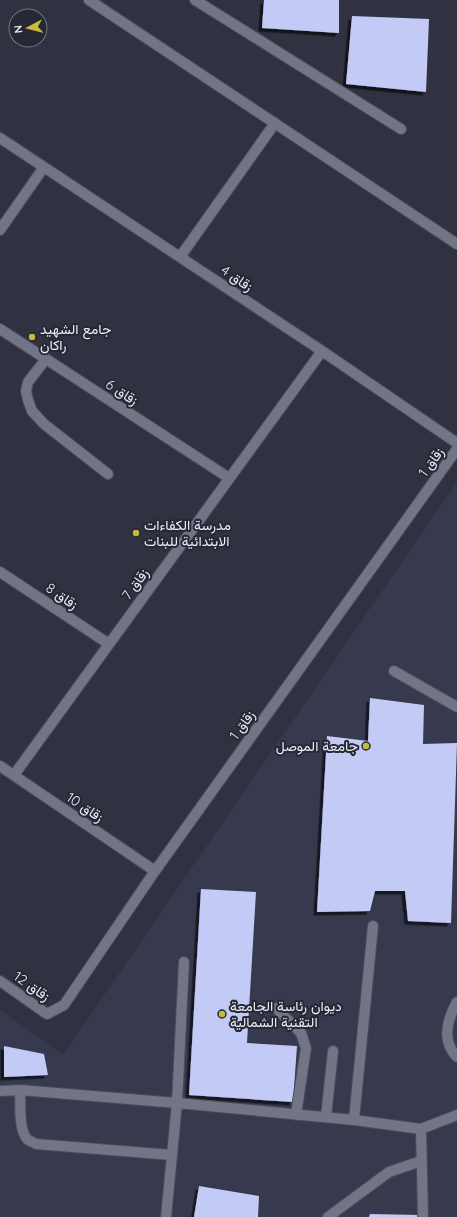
<svg xmlns="http://www.w3.org/2000/svg" width="457" height="1217" font-family="Quicksand,Vazirmatn,sans-serif">
<style>
.built{fill:#373a4f}
.building{fill:#c4caf6;filter:url(#shadow)}
.lines{fill:none;stroke-linecap:round;stroke-linejoin:round}
.service-casing{stroke:#4b4d59;stroke-width:12}
.minor-casing{stroke:#4b4d59;stroke-width:12}
.service{stroke:#727585;stroke-width:10}
.minor{stroke:#727585;stroke-width:10}
.poi-dot{fill:#c8bb3b;stroke:#262836;stroke-width:1.5}
.labels{text-anchor:middle;dominant-baseline:central;stroke-width:4;stroke-linejoin:round;paint-order:stroke}
.street-label{font-size:14px;fill:#ebedf7;stroke:#262836}
.poi-label{font-size:14px;fill:#ebedf7;stroke:#262836;text-anchor:start}
</style>
<defs>
<filter id="shadow"><feDropShadow dx="-3.5" dy="3.5" stdDeviation="0" flood-color="#0009"/></filter>
</defs>
<rect width="100%" height="100%" fill="#303241"/>
<path class="built" d="M457,482v735h-457v-207l63,45z"/>
<path class="building" d="M264,0h75v33l-77,-5z
M352,16l77,3 -3,73 -80,-8z
M370,698l54,7 -1,39 34,-1 -6,180 -43,-2 -3,-30h-30l-5,20 -53,1 10,-176 41,5z
M201,889l55,3 -9,151 50,3 -4,56 -104,-7z
M4,1046l40,8 4,21 -44,2z
M199,1186l60,10 -1,21h-64z
M370,1214l49,1v2h-50z"/>
<g class="lines">
<g class="service-casing">
<path id="service" d="M46,359l-18,23 -2,9 2,9 4,11 12,13 64,50
M394,671l63,36
M184,962l-7,141 177,17 67,9 36,-14
M457,1002c-10,18 -16,39 0,55
M276,1008l25,25 5,15 -10,67
M20,1090c1,14 -2,38 7,49 2,2 6,3 9,5l136,11
M0,1091l20,-1 157,13 -11,114
M326,1117l7,-66
M354,1120l19,-194
M421,1129l2,88
M328,1217l61,-45 32,-11"/>
</g>
<g class="minor-casing">
<path id="minor" d="M89,0l368,244
M195,0l206,129
M0,138l322,213 135,92
M0,230l44,-63
M180,257l95,-134
M0,329l229,149
M0,572l109,72
M0,766l155,105
M14,775l308,-424
M0,981l47,33 17,-9 91,-134 302,-422"/>
</g>
<use href="#service" class="service"/>
<use href="#minor" class="minor"/>
</g>
<g class="poi-dot">
<circle cx="32" cy="337" r="4"/>
<circle cx="136" cy="533" r="4"/>
<circle cx="366" cy="746" r="4"/>
<circle cx="222" cy="1014" r="4"/>
</g>
<g class="labels">
<g class="street-label">
<text transform="translate(237 278) rotate(34)">زقاق 4</text>
<text transform="translate(122 392) rotate(33)">زقاق 6</text>
<text transform="translate(431 462) rotate(-54)">زقاق 1</text>
<text transform="translate(135 584) rotate(-54)">زقاق 7</text>
<text transform="translate(62 596) rotate(34)">زقاق 8</text>
<text transform="translate(242 725) rotate(-54)">زقاق 1</text>
<text transform="translate(85 807) rotate(34)">زقاق 10</text>
<text transform="translate(32 986) rotate(35)">زقاق 12</text>
</g>
<g class="poi-label">
<text x="40" y="329">جامع الشهيد<tspan x="40" dy="16">راكان</tspan></text>
<text x="144" y="525">مدرسة الكفاءات<tspan x="144" dy="16">الابتدائية للبنات</tspan></text>
<text x="358" y="746" text-anchor="end">جامعة الموصل</text>
<text x="230" y="1006">ديوان رئاسة الجامعة<tspan x="230" dy="16">التقنية الشمالية</tspan></text>
</g>
</g>
<g transform="translate(28 28) rotate(263)"><circle r="19" fill="#262836" stroke="#757783"/>
<path d="M0-3L7 15L0 10L-7 15Z" fill="#c8bb3b"/>
<text y="-6" font-size="11" font-weight="bold" text-anchor="middle" fill="#ebedf7">N</text>
</g>
</svg>
